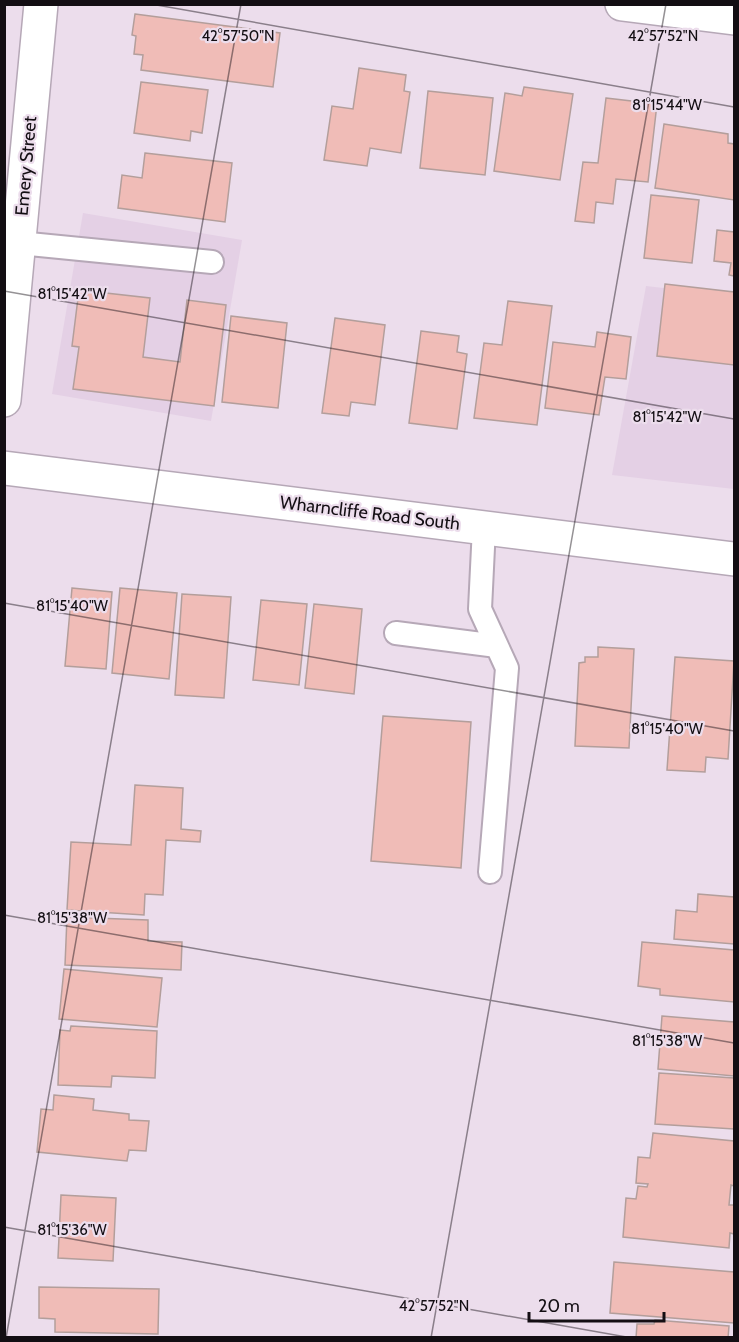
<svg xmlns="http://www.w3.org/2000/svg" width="739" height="1342" font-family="Cabin,sans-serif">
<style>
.built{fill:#e4d0e5}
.building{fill:#f0bcb7;stroke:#b39e9b;stroke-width:1.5}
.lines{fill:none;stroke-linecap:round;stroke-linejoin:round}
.service-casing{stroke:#b6a8b7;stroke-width:26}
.minor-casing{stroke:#b6a8b7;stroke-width:36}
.tertiary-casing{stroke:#b6a8b7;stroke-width:36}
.secondary-casing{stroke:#b6a8b7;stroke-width:36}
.service{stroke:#fff;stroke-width:22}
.minor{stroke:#fff;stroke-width:33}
.tertiary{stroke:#fff;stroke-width:33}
.secondary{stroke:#fff;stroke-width:33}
.ticks{fill:none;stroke:#130e13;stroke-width:1.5;stroke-opacity:0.45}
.labels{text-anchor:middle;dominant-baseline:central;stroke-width:4.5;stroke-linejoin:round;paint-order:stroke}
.street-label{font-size:18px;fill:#130e13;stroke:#ecddec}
.ticks-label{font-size:15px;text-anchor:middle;fill:#130e13;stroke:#ecddec;stroke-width:4.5;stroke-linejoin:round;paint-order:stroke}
</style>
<rect width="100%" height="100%" fill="#ecddec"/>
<path class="built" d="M83,213l159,27 -31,181 -159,-27z
M646,286l88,10v193l-122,-14z"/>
<path class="building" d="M135,14l145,19 -7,54 -132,-17 2,-15 -9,-1 2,-18 -4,-1z
M359,68l47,7 -2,16 6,1 -9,61 -31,-5 -3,18 -43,-6 8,-54 21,3z
M141,82l67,8 -6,43 -11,-2 -1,10 -56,-8z
M524,87l49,7 -13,86 -66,-9 11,-78 17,3z
M428,91l65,7 -8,77 -65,-7z
M606,98l51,6 -9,78 -32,-3 -3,25 -17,-2 -2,21 -19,-2 8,-59 15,1z
M664,124l64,10v9l6,1v56l-79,-12z
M145,153l87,10 -7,59 -107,-14 4,-33 20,3z
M651,195l48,5 -7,63 -48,-5z
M717,230l17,2v44l-5,-1 2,-12 -17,-2z
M665,284l69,8v73l-77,-9z
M79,290l71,8 -7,59 37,5 7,-62 39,5 -12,101 -141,-17 6,-42 -7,-1z
M508,301l44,5 -15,119 -63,-7 10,-75 18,2z
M231,316l56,7 -9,85 -56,-6z
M335,318l50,7 -10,80 -24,-3 -2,14 -27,-3z
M421,331l38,5 -2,16 10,2 -10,75 -48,-6z
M597,332l34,5 -5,42 -21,-2 -6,38 -54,-7 8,-66 42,5z
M72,588l40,4 -6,77 -41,-3z
M120,588l57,5 -8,86 -57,-6z
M182,594l49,3 -7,101 -49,-3z
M261,600l46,4 -8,81 -46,-5z
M314,604l48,5 -8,85 -49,-6z
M598,647l36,2 -5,99 -54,-2 4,-83 6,-1v-5h13z
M675,657l59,4 -6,98 -22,-2 -1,15 -38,-2z
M383,716l88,6 -10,146 -90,-7z
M135,785l48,3 -2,41 20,2 -1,11 -34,-2 -3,55 -18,-1 -1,21 -77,-5 4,-68 60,3z
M698,894l36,3v47l-60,-5 2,-29 21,2z
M67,917l81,3v21l34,1 -1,28 -116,-5z
M642,942l92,8v52l-74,-7v-6l-22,-3z
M64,969l98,9 -5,49 -98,-8z
M662,1016l72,6v54l-76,-7z
M71,1026l86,5 -2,47 -43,-2 -1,11 -53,-2 2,-55 10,1z
M659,1073l75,5v51l-79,-5z
M54,1095l40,4 -1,11 36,4v6l20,1 -3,30 -17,-1 -2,11 -90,-9 4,-43 12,1z
M653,1133l81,8v45l-3,-1 -2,20h5v29l-4,-1 -1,15 -106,-11 3,-39 10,1 2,-13 9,1 1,-3 -12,-1 2,-26 12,1z
M61,1195l55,3 -3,63 -55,-3z
M614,1262l120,10v51l-124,-10z
M39,1287l120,2 -1,45 -103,-2v-13l-16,-1z
M655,1320l74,6 -1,12h-92l1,-14h17z"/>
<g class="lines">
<g class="service-casing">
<path id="service" d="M19,243l193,19
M484,527l-4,82 27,59 -17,204
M396,633l101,13"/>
</g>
<g class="minor-casing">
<path id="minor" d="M622,4l112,14"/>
</g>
<g class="tertiary-casing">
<path id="tertiary" d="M4,400l37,-396"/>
</g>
<g class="secondary-casing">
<path id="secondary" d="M4,468l730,91"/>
</g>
<use href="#service" class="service"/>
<use href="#minor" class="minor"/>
<use href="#tertiary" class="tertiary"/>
<use href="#secondary" class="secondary"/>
</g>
<path class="ticks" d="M151,4l583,103M4,291l730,128M4,603l730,128M4,915l730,128M4,1227l628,111M6,1338l235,-1334M431,1338l235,-1334"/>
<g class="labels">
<g class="street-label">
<text transform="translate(26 166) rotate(-85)">Emery Street</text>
<text transform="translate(370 513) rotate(7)">Wharncliffe Road South</text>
</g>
</g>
<g class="ticks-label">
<text x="238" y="41">42°57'50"N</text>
<text x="663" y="41">42°57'52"N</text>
<text x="667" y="110">81°15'44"W</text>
<text x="72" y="299">81°15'42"W</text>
<text x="667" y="422">81°15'42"W</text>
<text x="72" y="611">81°15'40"W</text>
<text x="667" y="734">81°15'40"W</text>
<text x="72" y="923">81°15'38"W</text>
<text x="667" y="1046">81°15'38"W</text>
<text x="72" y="1235">81°15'36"W</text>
<text x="434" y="1311">42°57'52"N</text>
</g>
<rect width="739" height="1342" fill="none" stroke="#130e13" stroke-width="12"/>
<path d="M529 1312v9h135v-9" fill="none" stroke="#130e13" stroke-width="3"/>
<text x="538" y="1312" font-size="18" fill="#130e13" stroke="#ecddec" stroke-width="4.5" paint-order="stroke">20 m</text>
</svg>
